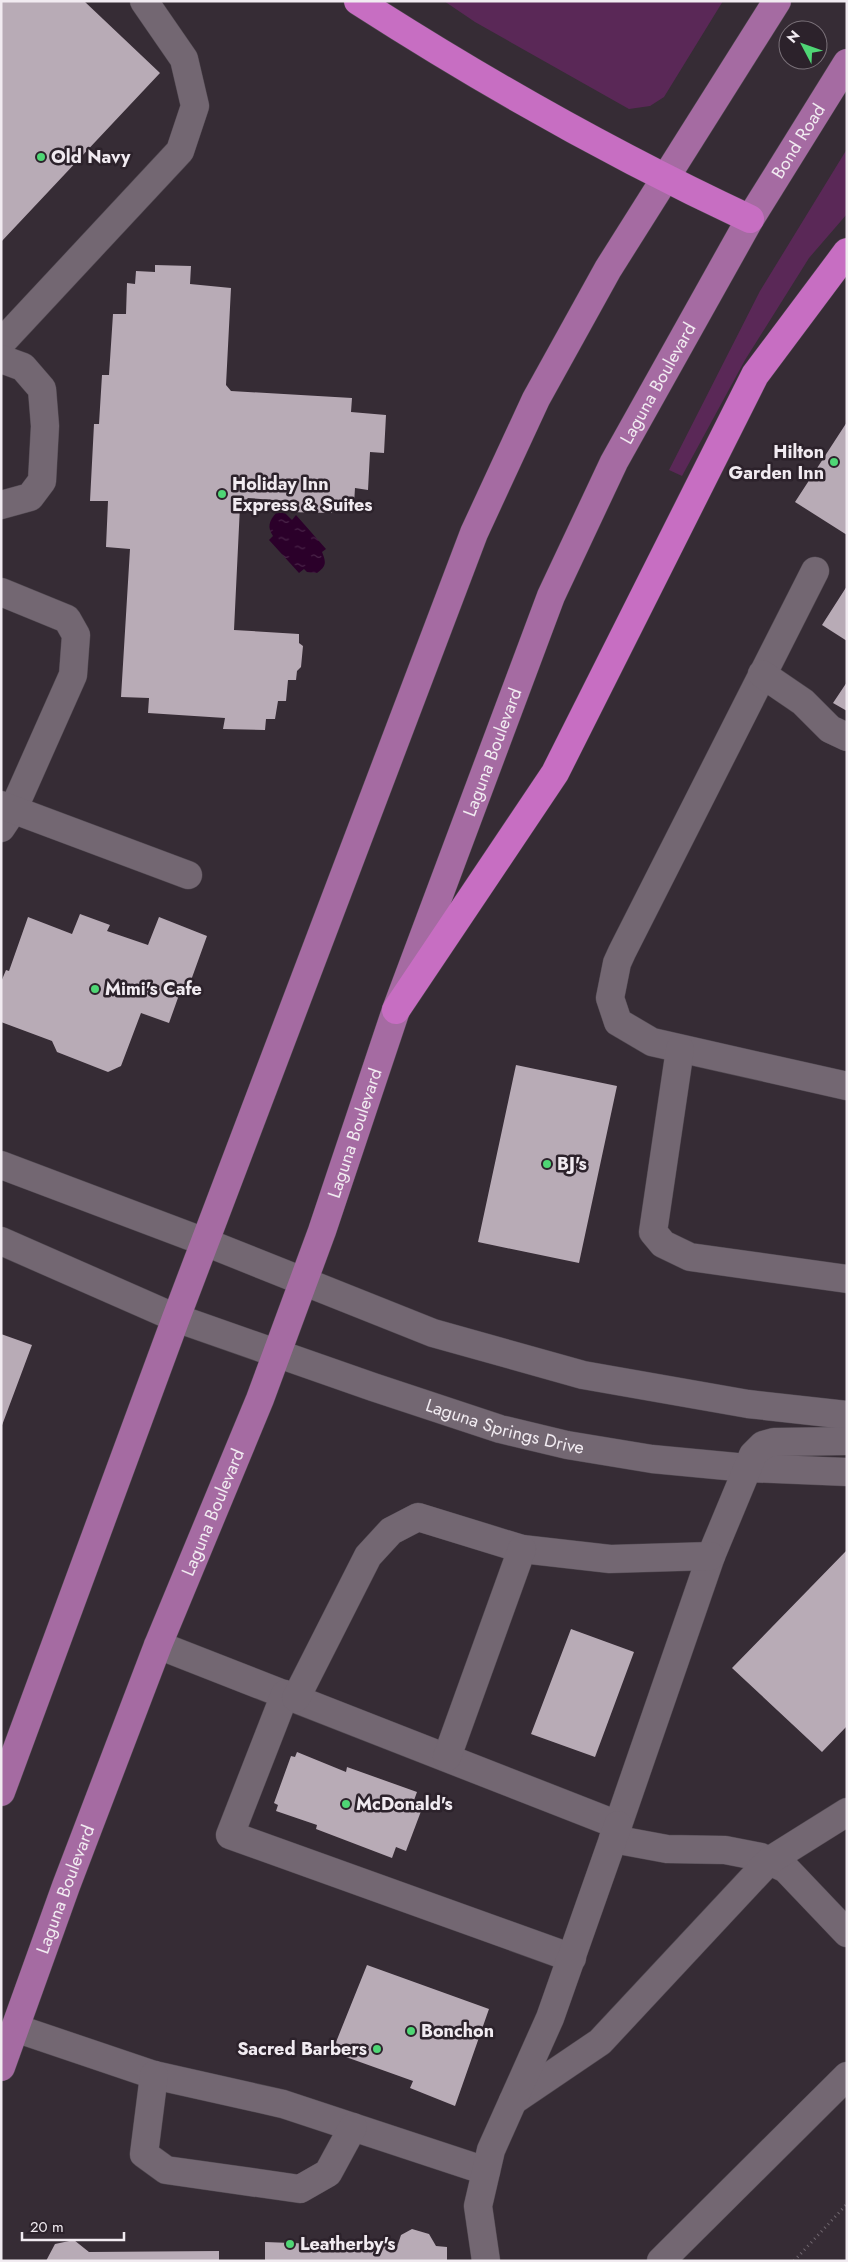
<svg xmlns="http://www.w3.org/2000/svg" width="848" height="2262" font-family="Jost,sans-serif">
<style>
.grass{fill:#5a2857}
.water{fill:url(#water-ripples)}
.building{fill:#b8abb6}
.lines{fill:none;stroke-linecap:round;stroke-linejoin:round}
.minor-casing{stroke:#504850;stroke-width:29}
.major-casing{stroke:#504850;stroke-width:29}
.highway-casing{stroke:#504850;stroke-width:29}
.path{stroke:#70676f;stroke-width:3;stroke-dasharray:1 4;stroke-linecap:butt}
.minor{stroke:#736772;stroke-width:28}
.major{stroke:#a56ba2;stroke-width:28}
.highway{stroke:#c76ec2;stroke-width:28}
.poi-dot{fill:#4fd675;stroke:#2c222b;stroke-width:2}
.labels{text-anchor:middle;dominant-baseline:central;stroke-width:5;stroke-linejoin:round;paint-order:stroke}
.street-label{font-size:18px;fill:#f1ebf1;stroke:#2c222b}
.poi-label{font-size:18px;font-weight:bold;fill:#f1ebf1;stroke:#2c222b;text-anchor:start}
</style>
<defs>
<pattern id="water-ripples" width="26" height="14" patternUnits="userSpaceOnUse" patternTransform="scale(1.25)"><rect width="26" height="14" fill="#2b002a"/><path d="M2 4q2-2 4 0t4 0M15 11q2-2 4 0t4 0" fill="none" stroke="#4a2549"/></pattern>
</defs>
<rect width="100%" height="100%" fill="#362c35"/>
<path class="grass" d="M444,1h279l-59,96 -14,9 -21,3 -154,-87z
M847,149v65l-38,44 -64,102 -63,116 -13,-6 91,-179z"/>
<path class="water" d="M276,513h9l7,7 4,-5 30,34 -4,3c4,10 5,14 -5,21l-10,-1 -3,-3 -5,4 -30,-33 4,-4c-6,-9 -4,-15 3,-23z"/>
<path class="building" d="M1,1h83l76,72 -159,169z
M155,265l36,1 -1,18 41,4 -5,97 5,6 121,7 -1,14 35,3 -2,38 -14,-1 -2,38 -13,-2 -1,16h-21l-1,9 -45,-1v-11l-39,-3 -8,8 -6,124 65,4v9l4,3 -2,21 -4,4 -1,9h-8l-2,21h-8l-3,18h-9l-1,11 -42,-1 2,-11 -77,-5 1,-15 -28,-1 9,-148 -24,-2 2,-46h-18l4,-77h5l3,-49h7l4,-61h13l1,-31 8,1 1,-13 19,1z
M847,422v113l-52,-33z
M847,586v55l-25,-16z
M847,682v29l-14,-8z
M80,914l30,11 -3,6 41,14 11,-28 48,19 -22,61 -6,-2 -10,28 -28,-10 -20,53 -13,6 -51,-20 -5,-11 -51,-19v-40l5,-12 3,1 19,-54 44,17z
M516,1065l101,21 -38,177 -101,-21z
M1,1334l31,11 -31,83z
M847,1550v176l-25,26 -90,-84z
M571,1629l63,23 -39,105 -64,-23z
M297,1752l49,20 1,-5 70,25 -4,11 10,3 -17,45 -10,-4 -4,11 -76,-29 1,-4 -41,-14 2,-6 -4,-2 17,-47 4,1z
M367,1965l122,44 -34,97 -45,-18 3,-7 -81,-29z
M412,2229l17,5 7,12 11,1v14h-182v-19l132,5 4,-12z
M74,2240l15,12 130,-1v10h-173l9,-17z"/>
<g class="lines">
<g class="minor-casing">
<g id="minor">
<path d="M1,343l179,-192 15,-45 -11,-47 -40,-58"/>
<path d="M1,359l22,8 19,22 3,37 -3,55 -12,16 -29,8"/>
<path d="M815,571l-193,381 -5,11 -7,35 8,24 34,20 195,44"/>
<path d="M1,592l66,27 9,16 -3,40 -60,135 -12,18"/>
<path d="M762,674l41,28 27,27 17,8"/>
<path d="M1,805l187,70"/>
<path d="M680,1049l-27,183 10,12 27,13 157,22"/>
<path d="M1,1165l204,77 228,91 150,42 165,29 99,11"/>
<path id="s1" d="M1,1241l175,77 197,69 127,42 67,16 85,14 95,9 100,4"/>
<path d="M158,1645l460,180 93,-269 42,-101 10,-10 11,-3 73,-1"/>
<path d="M285,1694l-55,141 342,123"/>
<path d="M296,1698l72,-142 23,-25 27,-14 104,32 88,10 101,-3"/>
<path d="M447,1757l75,-208"/>
<path d="M613,1839l54,10 58,1 36,7 25,12 61,64"/>
<path d="M15,2028l139,47 129,29 203,67"/>
<path d="M154,2075l-10,79 22,16 134,19 28,-16 25,-46"/>
<path d="M513,2101l87,-59 169,-181 78,-49"/>
<path d="M486,2261l-8,-55 13,-56 59,-132 68,-193"/>
<path d="M661,2261l186,-185"/>
</g>
</g>
<g class="major-casing">
<g id="major">
<path d="M1,1792l175,-474 298,-785 62,-134 72,-130 169,-268"/>
<path id="s2" d="M1,2067l65,-181 92,-241 102,-246 62,-168 74,-221 155,-414 63,-134 136,-243 97,-156"/>
</g>
</g>
<g class="highway-casing">
<path id="highway" d="M358,1c126,81 257,155 392,218
M396,1010l159,-237 200,-398 92,-123"/>
</g>
<path class="path" d="M794,2261l53,-57"/>
<use href="#minor" class="minor"/>
<use href="#major" class="major"/>
<use href="#highway" class="highway"/>
</g>
<g class="poi-dot">
<circle cx="41" cy="157" r="5"/>
<circle cx="834" cy="462" r="5"/>
<circle cx="222" cy="494" r="5"/>
<circle cx="95" cy="989" r="5"/>
<circle cx="547" cy="1164" r="5"/>
<circle cx="346" cy="1804" r="5"/>
<circle cx="411" cy="2031" r="5"/>
<circle cx="377" cy="2049" r="5"/>
<circle cx="290" cy="2244" r="5"/>
</g>
<g class="labels">
<g class="street-label">
<text stroke="none"><textPath href="#s2" startOffset="2089">Bond Road</textPath></text>
<text stroke="none"><textPath href="#s2" startOffset="1809">Laguna Boulevard</textPath></text>
<text stroke="none"><textPath href="#s2" startOffset="1404">Laguna Boulevard</textPath></text>
<text stroke="none"><textPath href="#s2" startOffset="999">Laguna Boulevard</textPath></text>
<text stroke="none"><textPath href="#s1" startOffset="538">Laguna Springs Drive</textPath></text>
<text stroke="none"><textPath href="#s2" startOffset="594">Laguna Boulevard</textPath></text>
<text stroke="none"><textPath href="#s2" startOffset="189">Laguna Boulevard</textPath></text>
</g>
<g class="poi-label">
<text x="51" y="157">Old Navy</text>
<text x="824" y="452" text-anchor="end">Hilton<tspan x="824" dy="21">Garden Inn</tspan></text>
<text x="232" y="484">Holiday Inn<tspan x="232" dy="21">Express &amp; Suites</tspan></text>
<text x="105" y="989">Mimi's Cafe</text>
<text x="557" y="1164">BJ's</text>
<text x="356" y="1804">McDonald's</text>
<text x="421" y="2031">Bonchon</text>
<text x="367" y="2049" text-anchor="end">Sacred Barbers</text>
<text x="300" y="2244">Leatherby's</text>
</g>
</g>
<rect width="848" height="2262" fill="none" stroke="#f1ebf1" stroke-width="5"/>
<g transform="translate(803 45) rotate(311)"><circle r="24" fill="#2c222b" stroke="#7b727a"/>
<path d="M0-4L9 19L0 12L-9 19Z" fill="#4fd675"/>
<text y="-8" font-size="14" font-weight="bold" text-anchor="middle" fill="#f1ebf1">N</text>
</g>
<path d="M22 2232v8h102v-8" fill="none" stroke="#f1ebf1" stroke-width="2.5"/>
<text x="30" y="2232" font-size="15" fill="#f1ebf1" stroke="#2c222b" stroke-width="4" paint-order="stroke">20 m</text>
</svg>
